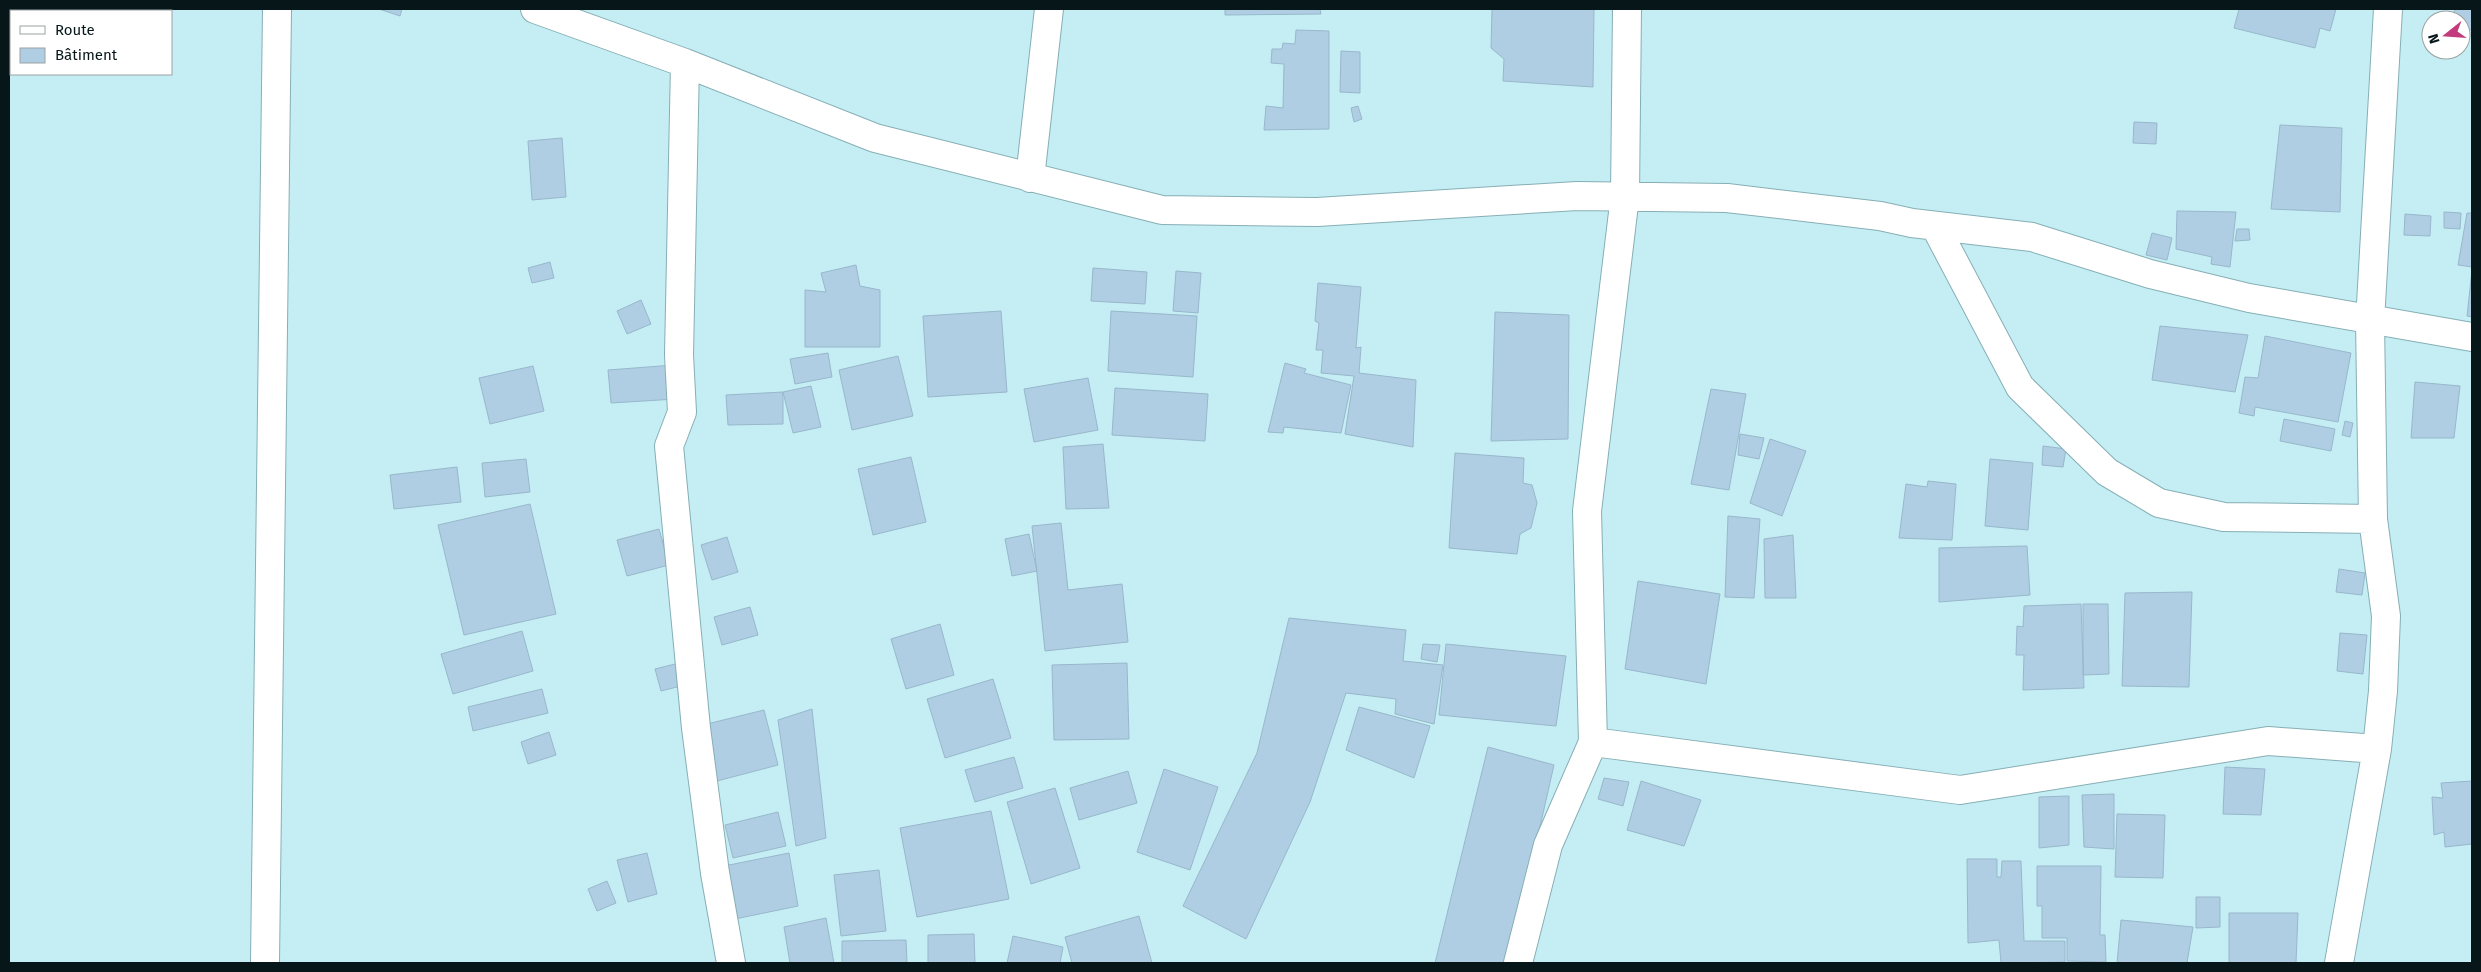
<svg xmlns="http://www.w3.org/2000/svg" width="2481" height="972" font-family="'Fira Sans',sans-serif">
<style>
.building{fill:#afcee3;stroke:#98b7cb}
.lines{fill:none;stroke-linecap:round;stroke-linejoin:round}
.minor-casing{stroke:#86afb5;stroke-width:30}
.minor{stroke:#fff;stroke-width:28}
</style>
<rect width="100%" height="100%" fill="#c4eef4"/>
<path class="building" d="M379,9h23l-2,7z
M1225,9h95l1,5 -96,1z
M1492,9h102l-1,78 -90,-6 1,-22 -13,-11z
M2239,9h97l-6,22 -10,-3 -5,20 -81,-20z
M2455,9h17v21l-11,-2v-8h-9z
M1296,30l33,1v98l-65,1 2,-24 17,2 1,-44 -13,-1 1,-14h10l1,-6 12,1z
M1341,51l19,1v41l-20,-1z
M1358,106l4,13 -8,3 -3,-14z
M2134,122l23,1 -1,21 -23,-1z
M2280,125l62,3 -2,84 -69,-3z
M562,138l4,59 -34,3 -4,-59z
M2177,211l59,1 -6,55 -19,-3 1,-7 -36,-8z
M2444,212l17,1 -1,16 -16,-1z
M2467,213h5v54l-14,-2z
M2405,214l26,2 -1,20 -26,-1z
M2237,229h12l1,11 -15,1z
M2152,233l20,5 -5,22 -21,-5z
M550,262l4,16 -22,5 -4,-15z
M856,265l4,21 20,4v57h-75v-57l21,2 -5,-19z
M1093,268l54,4 -2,32 -54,-3z
M2472,270v47l-5,-1z
M1176,271l25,2 -3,40 -25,-2z
M1318,283l43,4 -5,61 5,-1 -2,26 57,7 -3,67 -68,-13 9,-58 -33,-3 2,-23h-7l3,-27 -4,-2z
M641,300l10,24 -24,10 -10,-23z
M1001,311l6,81 -79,5 -5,-81z
M1111,311l86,5 -4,61 -85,-6z
M1495,312l74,3 -1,124 -77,2z
M2160,326l88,9 -13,57 -83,-12z
M2265,336l86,17 -13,69 -83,-15 -1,9 -15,-3 6,-36 13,1z
M828,353l4,24 -37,7 -5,-25z
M898,356l15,60 -61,14 -13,-60z
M1285,363l21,6 -2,4 47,12 -10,48 -57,-6 -1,6 -15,-1z
M674,365l2,34 -65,4 -3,-33z
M533,366l11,45 -54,13 -11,-46z
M1088,378l10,52 -64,12 -10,-53z
M2415,382l45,4 -6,52h-43z
M811,386l10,41 -28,6 -10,-41z
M1115,388l93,6 -3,47 -93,-6z
M1711,389l35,5 -17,96 -38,-6z
M783,392v32l-55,1 -2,-30z
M2284,419l51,10 -4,22 -51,-10z
M2345,421l8,2 -3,14 -8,-2z
M1740,434l24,4 -5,21 -21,-4z
M1770,439l36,12 -24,65 -32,-13z
M1103,444l6,64 -43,1 -3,-62z
M2043,446l23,3 -3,18 -21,-2z
M1455,453l69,5 -1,25 9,2 5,18 -6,25 -11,6 -3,20 -68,-6z
M911,457l15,65 -53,13 -15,-66z
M526,459l4,33 -45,5 -3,-34z
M1990,459l43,4 -5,67 -43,-4z
M457,467l4,35 -67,7 -4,-34z
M1928,481l28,3 -4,56 -53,-2 7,-54 21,3z
M530,504l26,110 -92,21 -26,-110z
M1728,516l32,3 -6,79 -29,-1z
M1061,523l7,67 54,-6 6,58 -83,9 -13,-125z
M659,529l10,36 -42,11 -10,-36z
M1029,534l8,37 -25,5 -7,-37z
M1793,535l3,63h-31l-1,-59z
M727,537l11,35 -26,8 -11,-35z
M2027,546l3,49 -91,7v-54z
M2339,569l26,4 -3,22 -26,-3z
M1638,581l82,13 -14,90 -81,-15z
M2192,592l-3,95 -67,-1 3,-93z
M2081,604l3,84 -61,2 1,-35h-8l1,-29 6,1 1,-21z
M2083,604h25l1,70 -26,1z
M750,607l8,28 -36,10 -8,-28z
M1289,618l117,12 -3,31 40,4 -9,59 -39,-10 1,-15 -50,-6 -36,109 -64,137 -63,-33 74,-153z
M940,624l14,51 -48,14 -15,-50z
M522,631l11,40 -80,23 -12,-40z
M2340,633l27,2 -4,39 -26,-3z
M1423,644l17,1 -3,17 -16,-3z
M1446,644l120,12 -10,70 -117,-11z
M679,663l6,22 -24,6 -6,-22z
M1127,663l2,76 -75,1 -2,-75z
M993,679l18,59 -66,20 -18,-59z
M542,689l6,24 -75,18 -5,-24z
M1359,707l71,19 -16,52 -68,-28z
M812,709l14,129 -30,8 -18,-126z
M764,710l14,55 -61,16 -14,-56z
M549,732l7,23 -28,9 -7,-22z
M1488,747l66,18 -45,198h-74z
M1014,757l9,31 -48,14 -10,-32z
M2225,767l40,2 -4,46 -38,-1z
M1164,769l54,18 -28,83 -53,-18z
M1128,771l9,32 -58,17 -9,-32z
M1604,778l25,4 -6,24 -25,-7z
M1641,781l60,19 -17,46 -57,-16z
M2472,781v63l-27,3 -1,-15 -10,3 -2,-38 11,1 -2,-15z
M1055,788l25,80 -49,16 -24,-82z
M2114,794v55l-30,-2 -2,-52z
M2069,796v49l-30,3v-51z
M991,811l18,88 -92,18 -17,-89z
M778,812l8,34 -53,12 -8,-33z
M2117,814l48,1 -2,63 -48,-1z
M647,853l10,41 -29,8 -11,-42z
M789,853l9,53 -63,13 -11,-53z
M1967,859h30v18h4l1,-16h19l3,80h41v21l-64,1 -2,-23 -31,3z
M2037,866h64l-1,69h5l1,27 -39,-1v-23h-25v-32h-5z
M879,870l7,61 -45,5 -7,-61z
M607,881l9,22 -19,8 -9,-22z
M2196,897h24v30l-24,1z
M2229,913h69l-2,50h-67z
M1139,916l13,47h-80l-7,-26z
M826,918l8,45h-44l-6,-36z
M2121,920l72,7 -6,36h-70z
M974,934l1,29h-47v-28z
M1013,936l50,11 -3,16h-53z
M906,940l1,23h-65v-22z"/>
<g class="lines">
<g class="minor-casing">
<path id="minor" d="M535,9l150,54 190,75 287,72 155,2 260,-16 150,2 153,18 32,7 120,14 118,37 99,24 223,39
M9,10l3,-1
M685,63l-6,292 3,57 -13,34 27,282 19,145 16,90
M1030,178l19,-169
M1935,226l85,161 87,85 52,31 65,14 149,2
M1593,742l367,48 308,-49 109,8
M265,963l12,-954
M1518,963l30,-118 45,-103 -6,-231 38,-315 2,-187
M2339,963l38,-214 6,-58 3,-75 -13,-97 -3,-198 18,-312"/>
</g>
<use href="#minor" class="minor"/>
</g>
<rect width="2481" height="972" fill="none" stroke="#071619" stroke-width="20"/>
<rect x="10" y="10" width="162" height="65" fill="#ffffff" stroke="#9ca2a3"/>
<rect x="20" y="26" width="25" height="8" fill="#ffffff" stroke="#9ca2a3"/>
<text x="55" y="35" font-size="15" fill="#071619">Route</text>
<rect x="20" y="48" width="25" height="15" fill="#afcee3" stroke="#9ca2a3"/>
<text x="55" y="60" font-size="15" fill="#071619">Bâtiment</text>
<g transform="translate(2446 35) rotate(253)"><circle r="24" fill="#ffffff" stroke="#9ca2a3"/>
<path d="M0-4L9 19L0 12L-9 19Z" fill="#c23c7d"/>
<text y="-8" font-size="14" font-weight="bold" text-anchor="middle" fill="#071619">N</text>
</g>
</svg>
